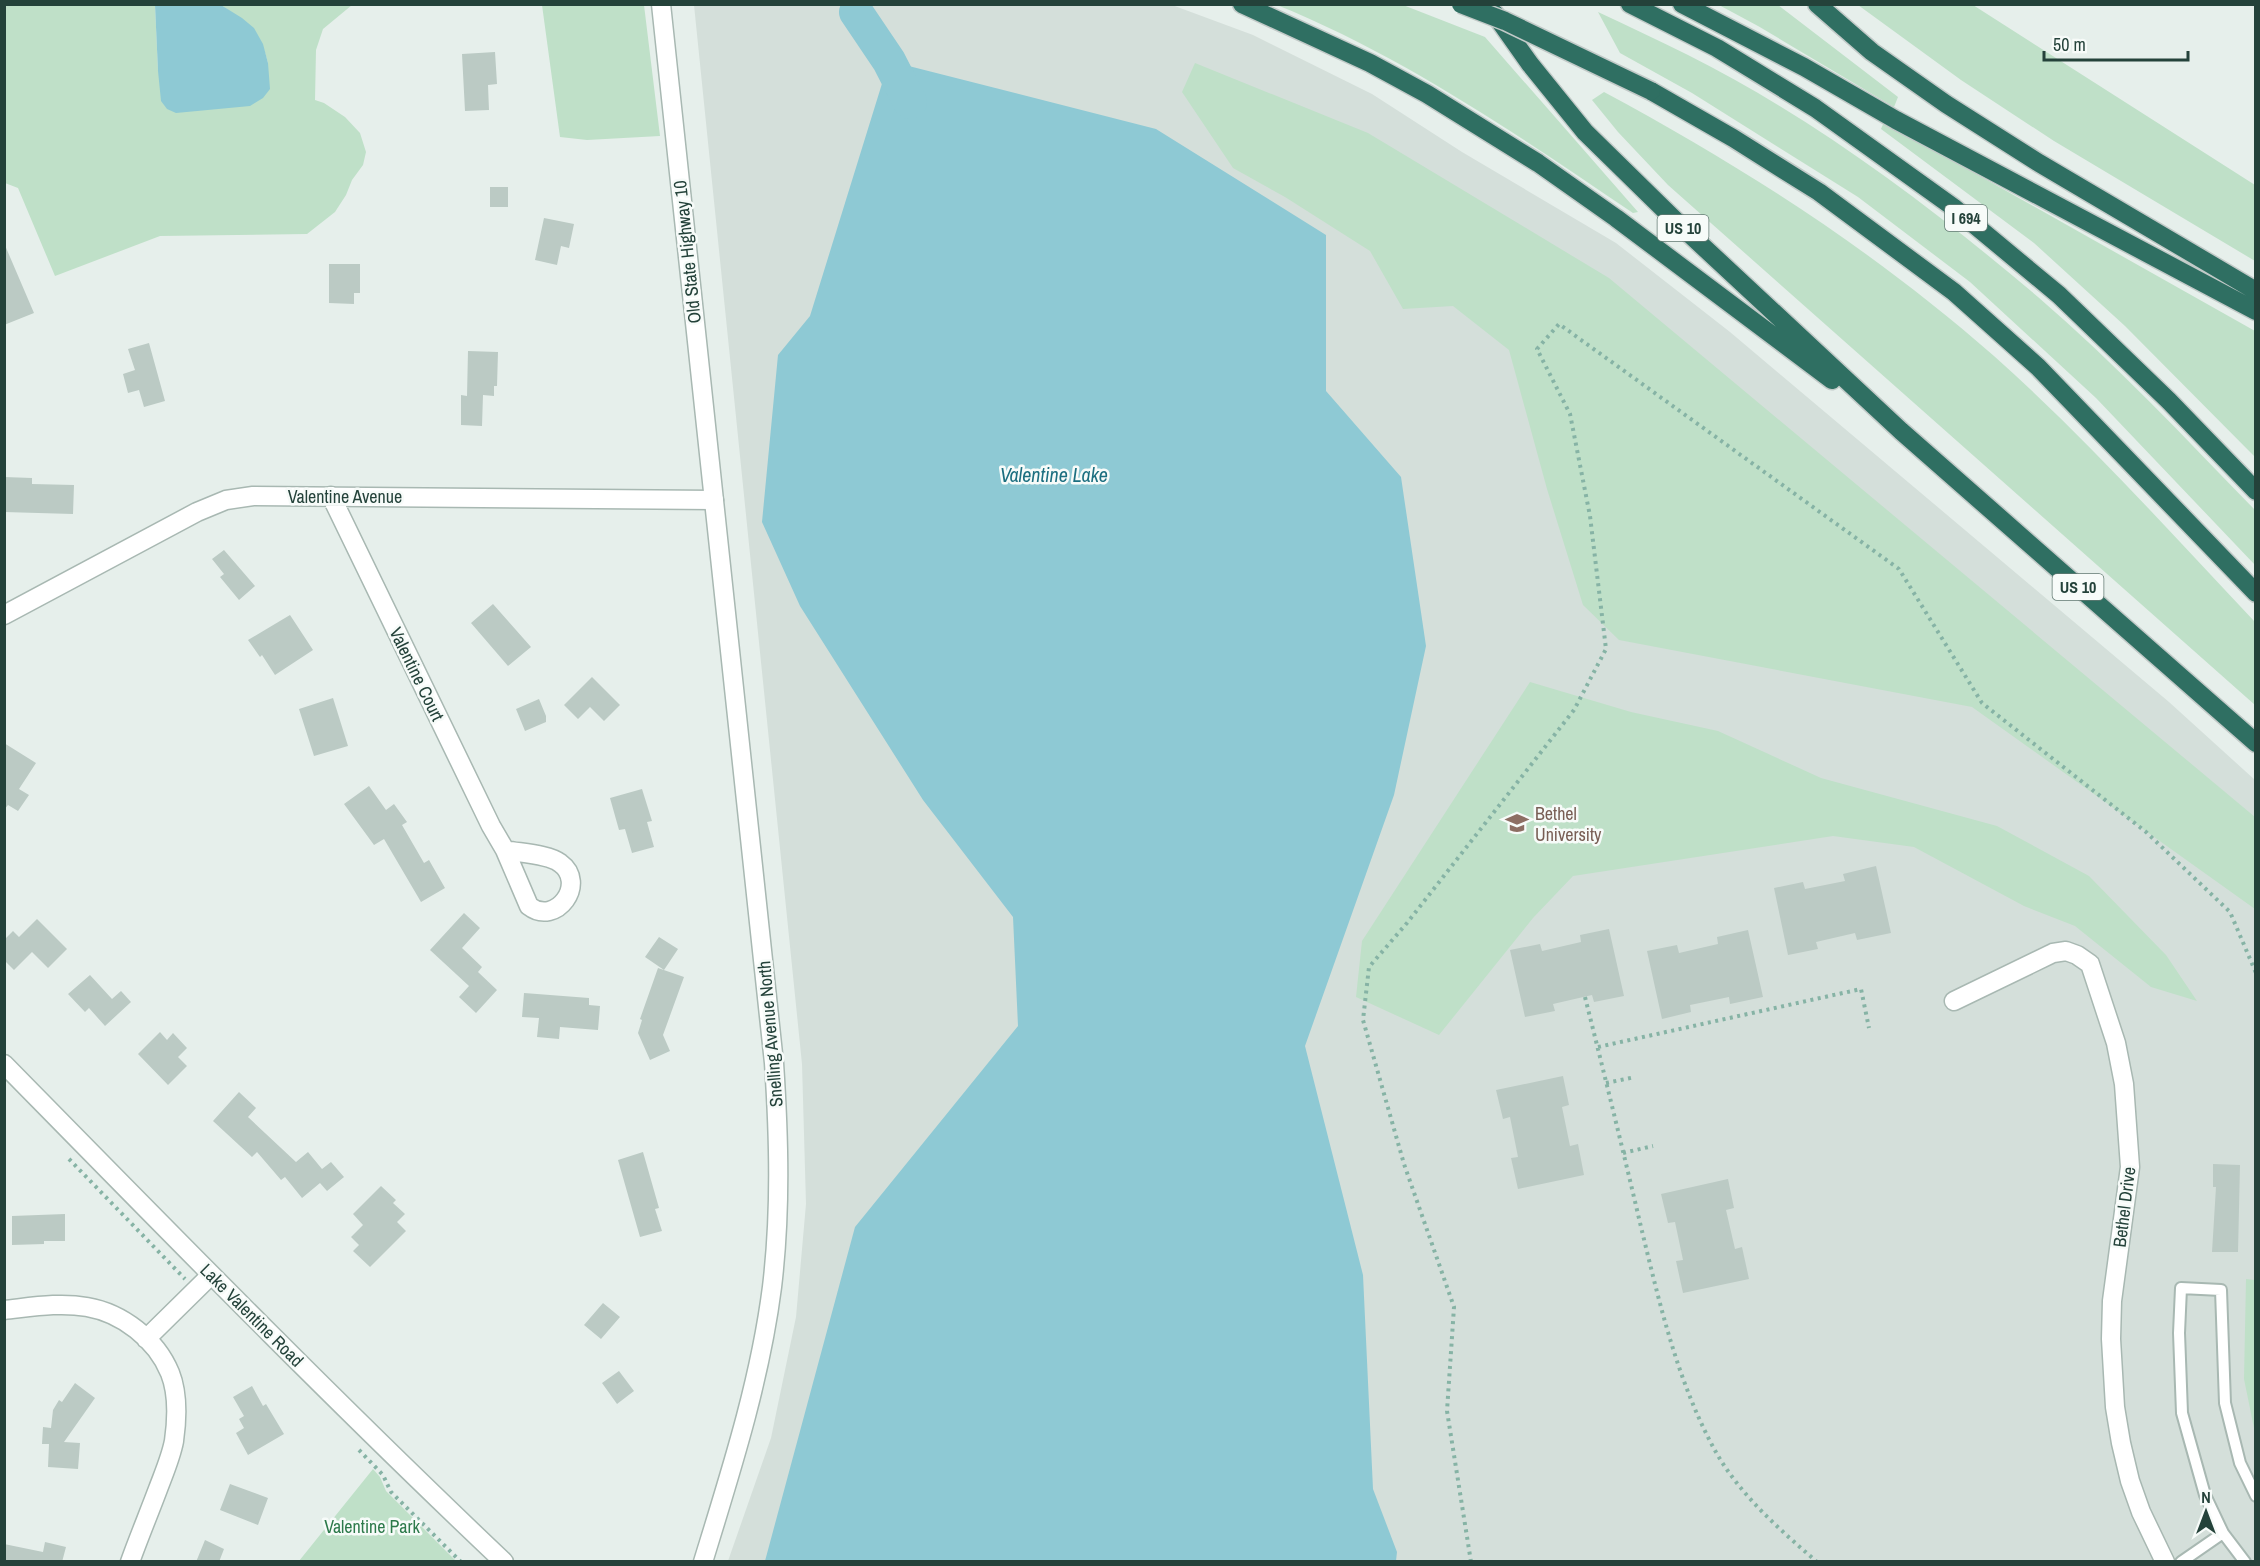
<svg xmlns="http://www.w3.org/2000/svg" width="2260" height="1566" font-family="'Archivo Narrow',sans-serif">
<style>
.built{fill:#d4dfda}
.green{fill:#bfe0c8}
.water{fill:#8ec9d4}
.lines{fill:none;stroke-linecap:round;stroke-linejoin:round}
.river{stroke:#8ec9d4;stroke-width:34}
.building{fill:#bbcac4}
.service-casing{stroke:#a8b8b2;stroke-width:14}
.minor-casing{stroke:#a8b8b2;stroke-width:21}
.tertiary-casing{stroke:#a8b8b2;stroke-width:21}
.motorway-casing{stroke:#c2cac8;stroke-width:21}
.path{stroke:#86b3a5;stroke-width:4;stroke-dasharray:3 4.5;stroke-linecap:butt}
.service{stroke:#fff;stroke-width:10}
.minor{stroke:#fff;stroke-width:18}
.tertiary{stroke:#fff;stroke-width:18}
.motorway{stroke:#2f6f62;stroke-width:18}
.motorway-bridge-casing{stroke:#c2cac8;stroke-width:21;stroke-linecap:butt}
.motorway-bridge{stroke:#2f6f62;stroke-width:18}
.labels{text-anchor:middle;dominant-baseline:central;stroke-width:5;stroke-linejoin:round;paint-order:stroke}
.shield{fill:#f7fbf9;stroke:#637a73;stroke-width:1.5}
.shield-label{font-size:16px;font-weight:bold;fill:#24423a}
.street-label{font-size:18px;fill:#24423a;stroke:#f7fbf9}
.education-label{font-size:18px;fill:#785e54;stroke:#f7fbf9;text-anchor:start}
.park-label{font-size:18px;fill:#2d7a4b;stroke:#f7fbf9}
.water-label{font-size:20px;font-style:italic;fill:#1c6f80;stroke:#f7fbf9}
</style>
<rect width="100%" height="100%" fill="#e6efeb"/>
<path class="built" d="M694,5h478l81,30 119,59 90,58 154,91 114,89 439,370 86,78v781h-1527l43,-123 25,-121 10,-113 -4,-140z"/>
<path class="green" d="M4,5h151l3,66 110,-8c-9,-35 -19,-38 -47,-58h131l-29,24 -7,21 -1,50 9,3 21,14 15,16 6,19 -3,13 -11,15 -6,15 -11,17 -28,22 -147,2 -105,40 -37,-88 -13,-5z
M542,5h102l16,131 -73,4 -27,-3z
M1277,5h126l82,32 153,175 -5,1c-114,-77 -228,-156 -356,-208z
M1719,5h59l120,92 -4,10 -136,-81z
M1858,5h115l282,180v76l-201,-120 -93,-61z
M1598,12c30,14 60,28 90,43 124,62 244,152 350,242 77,66 147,141 217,213v55l-159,-167 -126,-116 -112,-85 -166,-104 -72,-40z
M1195,63l173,70 241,145 646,539v92l-283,-202 -353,-67 -36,-35 -36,-116 -38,-139 -56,-44 -50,3 -33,-58 -85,-54 -52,-29 -51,-76z
M1604,92c141,76 269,158 390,264 93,83 176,176 261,266v83l-587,-520 -50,-53 -26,-32z
M1884,122l371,209v126l-130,-131 -91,-83 -153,-114z
M1530,682l101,30 87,19 103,47 176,48 92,50 77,79 31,46 -46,-14 -76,-61 -51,-20 -110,-59 -81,-11 -260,40 -40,42 -94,117 -83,-38 6,-56z
M2246,1279l9,1v153l-11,-54z
M373,1469l7,8 6,14 70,70h-157z"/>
<path class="water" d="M155,5h66l21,13 12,10 9,16 5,19 2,26 -7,9 -13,8 -74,7 -9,-4 -6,-8 -3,-30z
M889,61l267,68 170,106v156l75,86 25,169 -32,149 -89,251 58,229 10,214 24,63 -1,9h-631l90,-334 163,-201 -5,-109 -90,-117 -123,-194 -38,-84 16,-167 32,-39z"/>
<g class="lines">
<path class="river" d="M856,12l33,49 21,41"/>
</g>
<path class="building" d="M495,52l2,32 -9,1 1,25 -24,1 -3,-57z
M490,187h18v20h-18z
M544,218l30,6 -5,24 -8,-2 -4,19 -22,-5z
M4,243l30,70 -30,12z
M329,264h31v29h-6v11l-25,-1z
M149,343l16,58 -21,6 -5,-17 -11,3 -5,-19 12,-4 -7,-21z
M468,351l30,1 -1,34h-3v10l-11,-1 -1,31 -21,-1v-30l6,1z
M4,477l28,1v6l42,1 -1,29 -69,-2z
M224,550l31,36 -16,14 -19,-23 4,-3 -12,-15z
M493,604l38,43 -23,19 -37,-43z
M290,615l23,35 -38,25 -13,-20 -2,2 -12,-17z
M592,677l28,28 -16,16 -14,-14 -12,12 -14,-14z
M333,698l15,48 -34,10 -15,-47z
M539,699l7,17v6l-21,9 -9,-22z
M4,743l32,20 -17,26 10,6 -11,16 -10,-6 -4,5z
M369,786l17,24 8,-6 13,18 -5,3 22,38 5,-3 16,28 -24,14 -37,-63 -10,6 -30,-41z
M642,789l10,32 -5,1 7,25 -22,6 -7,-24 -6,1 -9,-32z
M1876,866l15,67 -34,7 -2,-7 -39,9 2,7 -30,6 -14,-67 29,-6 2,7 40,-8 -2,-7z
M464,913l16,15 -18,20 20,19 -4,5 19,18 -21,23 -17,-16 10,-11 -39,-36z
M37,919l30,30 -19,19 -16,-16 -18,18 -10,-10v-20l9,-9 6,6z
M1609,929l15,67 -30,6 -2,-7 -39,9 2,7 -30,6 -15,-67 30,-6 2,7 39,-9 -1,-7z
M1748,930l15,67 -33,7 -1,-7 -39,8 1,7 -29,7 -15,-68 30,-6 2,8 39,-9 -1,-7z
M659,937l19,12 -14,21 -19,-13z
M658,968l26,9 -21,58 7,16 -20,9 -12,-27 4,-13 -2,-1z
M90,975l22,24 9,-8 10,11 -26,24 -16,-18 -4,4 -17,-18z
M524,993l65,5v7l11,1 -2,24 -38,-3 -1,12 -22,-2 2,-19 -17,-1z
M160,1032l7,8 6,-7 14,15 -9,9 9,9 -19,19 -30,-31z
M1563,1076l6,29 -7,2 8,39 8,-2 6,31 -66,14 -7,-31 7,-1 -8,-40 -7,2 -7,-29z
M239,1092l17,16 -8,9 48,45 12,-10 14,17 9,-7 13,15 -17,14 -7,-8 -18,15 -17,-21 -4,3 -24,-28 -5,5 -39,-36z
M643,1152l16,56 -4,1 7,22 -22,6 -22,-77z
M2213,1164l27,1 -2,87h-26l4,-65h-3z
M1728,1179l6,29 -8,2 9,39 7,-2 7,32 -66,14 -7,-32 7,-1 -8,-38 -7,1 -7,-29z
M381,1186l15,14 -3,3 12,11 -8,8 9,9 -36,36 -17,-16 6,-6 -8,-8 12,-12 -10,-11z
M65,1214v27h-21v3l-32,1v-29z
M603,1303l17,14 -19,22 -17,-14z
M619,1371l15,20 -17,13 -15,-21z
M75,1383l20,15 -31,44 16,1 -2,26 -30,-2 1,-23h-7l1,-17 8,1 2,-18 6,-10 3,2z
M252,1386l11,20 3,-2 18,30 -36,21 -12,-22 8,-5 -5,-9 5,-3 -11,-19z
M230,1484l38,14 -10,27 -38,-15z
M205,1540l19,9 -5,13h-23z
M45,1542l21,5 -4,15h-58v-18l39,8z"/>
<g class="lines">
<g class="service-casing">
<path id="service" d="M2181,1562l42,-29
M2245,1562l-22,-29 -18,-38 -23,-82 -3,-80 2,-45 40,2 4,113 15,60 16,33"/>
</g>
<g class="minor-casing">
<path id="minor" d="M331,496l160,330 14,24 24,56c27,21 59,-23 31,-43 -11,-9 -41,-10 -55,-13
M4,615l193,-103 29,-12 27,-4 461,4
M1954,1001l99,-48 13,-2 11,4 13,9 26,79 8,41 6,83 -18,134 -1,38 4,68 6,36 9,38 11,31 24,50
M4,1310c28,-3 56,-8 83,-3 35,6 69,32 83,66 8,20 7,47 4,68 -3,16 -10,32 -16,48 -9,24 -19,48 -28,73
M146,1339l65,-64"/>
</g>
<g class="tertiary-casing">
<path id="tertiary" d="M661,4l113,1059c5,75 7,149 -2,224 -12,94 -41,184 -69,275
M4,1064c165,168 329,336 500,498"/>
</g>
<g class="motorway-casing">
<path id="motorway" d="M1242,4l128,59 57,31 111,69 78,55 216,162
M1630,4l87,44 98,60 138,99 106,88 110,106 87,90
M1682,4l122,63 92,53 360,191
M1817,4l55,48 74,52 93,59 217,128
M1494,13l36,51 55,68 97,95 219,204 355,312
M1651,91l82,47 86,54 135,100 84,75 218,226"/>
</g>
<path class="path" d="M1585,997c19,76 38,153 56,230 18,74 35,149 70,216 25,49 66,84 106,119
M1598,1047l263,-58 8,39
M1606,1083l29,-6
M1623,1153l30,-7
M69,1159l116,120
M359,1450l24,25 8,17 70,70
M1471,1562l-24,-151 7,-104 -50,-143 -41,-144 6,-53 38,-44 167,-213 32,-61 -16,-133 -20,-102 -33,-65 22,-25 340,245 83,134 164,129 84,80 26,61"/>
<use href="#service" class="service"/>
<use href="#minor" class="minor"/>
<use href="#tertiary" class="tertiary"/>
<use href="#motorway" class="motorway"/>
<g class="motorway-bridge-casing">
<path id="motorway-bridge" d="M1461,4l44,17 146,70"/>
</g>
<use href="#motorway-bridge" class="motorway-bridge"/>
</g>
<defs>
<g id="university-bare" transform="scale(1.8)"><path d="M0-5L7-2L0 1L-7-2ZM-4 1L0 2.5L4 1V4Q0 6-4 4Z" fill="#8d6e63" stroke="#f7fbf9" stroke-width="2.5" paint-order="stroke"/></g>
</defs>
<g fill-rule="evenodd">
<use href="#university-bare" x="1517" y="823"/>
</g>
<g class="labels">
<g class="shield">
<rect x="1945" y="205" width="42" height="26" rx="4.5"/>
<rect x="1657.5" y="215" width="51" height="26" rx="4.5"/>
<rect x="2052.5" y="574" width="51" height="26" rx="4.5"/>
</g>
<g class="shield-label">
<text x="1966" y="218">I 694</text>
<text x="1683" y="228">US 10</text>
<text x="2078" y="587">US 10</text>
</g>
<g class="street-label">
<text transform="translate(687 252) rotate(-96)">Old State Highway 10</text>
<text x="345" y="496">Valentine Avenue</text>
<text transform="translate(417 674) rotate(64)">Valentine Court</text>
<text transform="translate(770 1034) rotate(-95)">Snelling Avenue North</text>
<text transform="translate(2124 1207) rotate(-83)">Bethel Drive</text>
<text transform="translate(252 1315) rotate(45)">Lake Valentine Road</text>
</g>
<g class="education-label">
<text x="1535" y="813">Bethel<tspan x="1535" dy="21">University</tspan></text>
</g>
<g class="park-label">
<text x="372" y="1526">Valentine Park</text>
</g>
<g class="water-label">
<text x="1054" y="474">Valentine Lake</text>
</g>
</g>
<rect width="2260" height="1566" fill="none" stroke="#24423a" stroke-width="12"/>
<g transform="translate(2206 1512)" stroke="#f7fbf9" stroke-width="4.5" paint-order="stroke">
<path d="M0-4.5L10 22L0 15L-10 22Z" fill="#24423a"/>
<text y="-9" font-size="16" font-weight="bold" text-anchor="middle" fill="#24423a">N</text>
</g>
<path d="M2044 51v9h144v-9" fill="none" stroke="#24423a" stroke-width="3"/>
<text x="2053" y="51" font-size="18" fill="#24423a" stroke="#f7fbf9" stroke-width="4.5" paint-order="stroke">50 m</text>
</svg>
